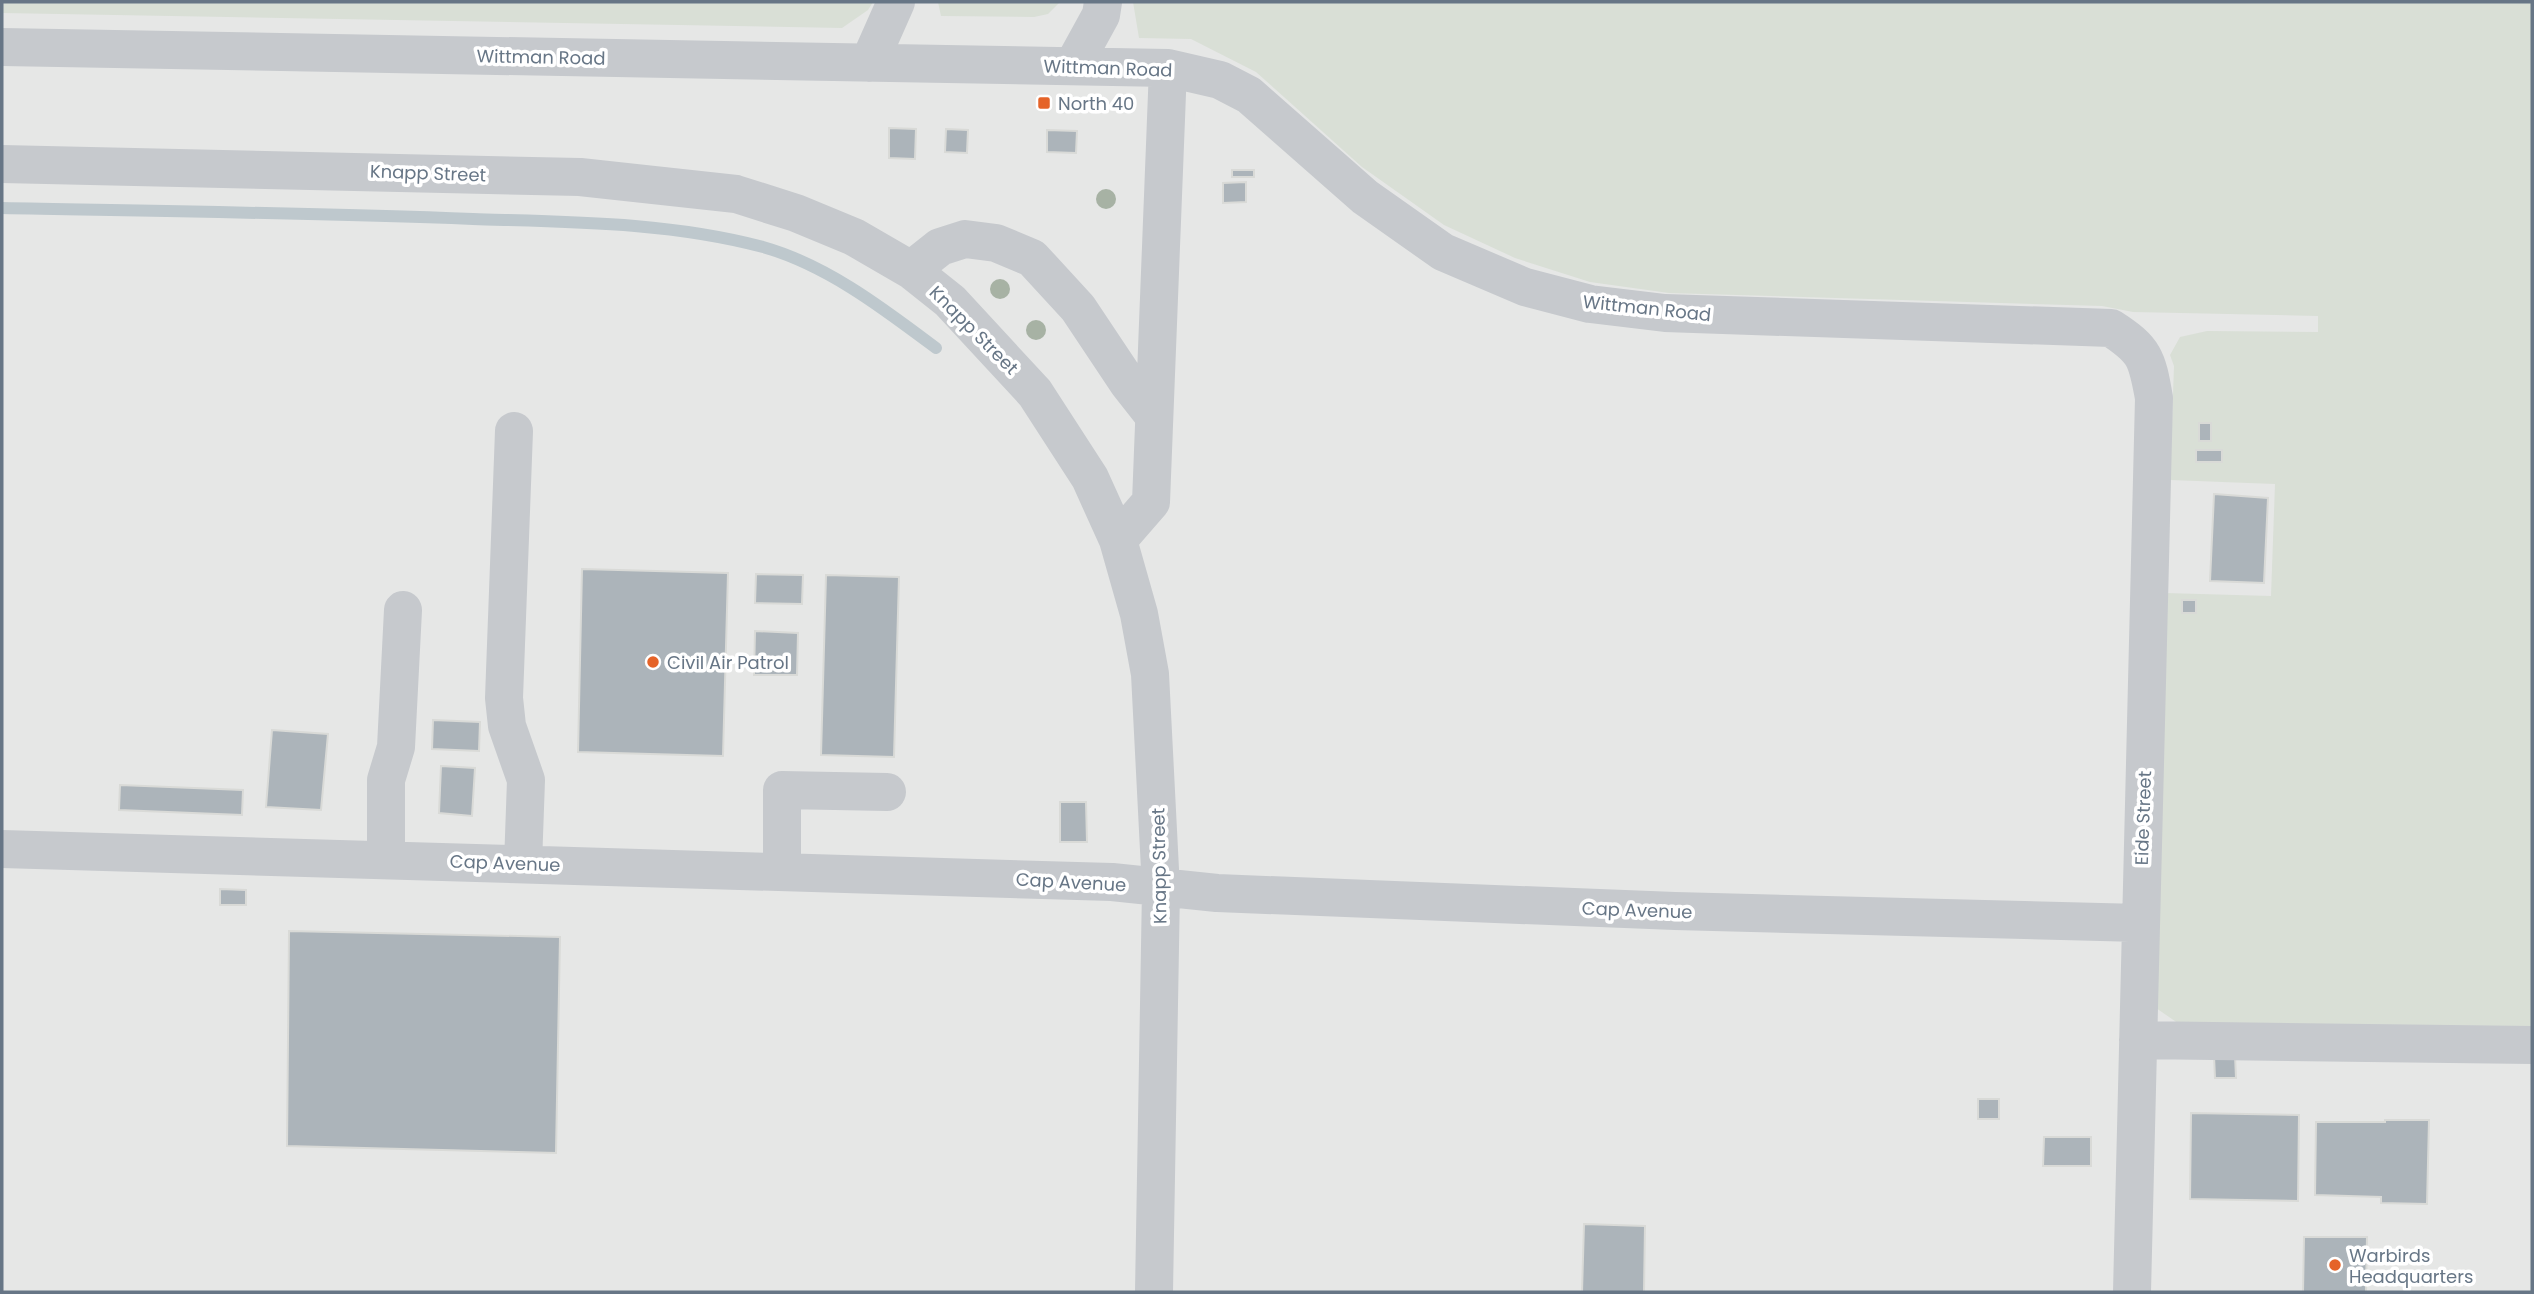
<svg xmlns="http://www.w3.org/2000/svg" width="2534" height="1294" font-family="Poppins,sans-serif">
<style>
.built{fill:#e6e7e6}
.green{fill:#d9dfd6}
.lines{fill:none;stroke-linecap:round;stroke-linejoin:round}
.stream{stroke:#bec8cd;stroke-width:12}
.building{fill:#acb4ba;stroke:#d9dad7;stroke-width:2}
.minor{stroke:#c6c9cd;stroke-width:38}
.tree{fill:#a7b2a4}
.poi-dot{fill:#e56328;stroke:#fff;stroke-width:2.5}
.labels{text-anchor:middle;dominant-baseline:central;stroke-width:7;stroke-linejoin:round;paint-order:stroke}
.street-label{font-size:18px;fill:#677686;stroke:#fff}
.poi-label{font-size:18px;fill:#677686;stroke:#fff;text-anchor:start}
</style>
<rect width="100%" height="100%" fill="#f8f8f5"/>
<path class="built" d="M2,2h2530v1290h-2530z"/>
<path class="green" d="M2,2h871l-5,8 -26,18 -840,-15z
M938,2h122l-12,12 -14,3 -93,-1z
M1133,2h1399v1031l-347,-5 -29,-20 9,-415 106,3 4,-112 -105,-4 4,-114 -4,-11 10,-18 27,-6 111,1v-16l-185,-4 -31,-6 -433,-13 -79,-11 -75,-24 -71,-33 -82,-58 -106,-95 -65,-33 -52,-1z"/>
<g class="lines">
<path class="stream" d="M2,208c157,3 314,5 471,11 97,3 196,3 290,28 64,18 121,62 173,101"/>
</g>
<path class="building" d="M889,128l27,1 -1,30 -26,-1z
M946,129l22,1 -1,23 -22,-1z
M1047,130l30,1 -1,22 -29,-1z
M1232,170h22v7h-22z
M1246,182v20l-23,1v-20z
M2199,423h12v18h-12z
M2196,450h26v12h-26z
M2214,494l54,4 -4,85 -54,-2z
M582,569l146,4 -5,183 -145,-4z
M756,574l47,1 -1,29 -47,-1z
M826,575l73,2 -5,180 -73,-2z
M2182,600h14v13h-14z
M755,631l43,2 -1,42h-43z
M433,720l47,2 -1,29 -47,-2z
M272,730l56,4 -7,76 -55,-3z
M441,766l34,2 -3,48 -33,-3z
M120,785l123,5 -1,25 -123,-5z
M1060,802h26l1,40h-27z
M220,889l26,1v15h-26z
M289,931l271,6 -4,216 -269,-7z
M2235,1055l1,23h-21l-1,-22z
M1978,1099h21v20h-21z
M2191,1113l108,2 -1,86 -108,-2z
M2385,1120h44l-2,84 -46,-1v-6l-66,-2 1,-73h69z
M2044,1137h47v29h-48z
M1584,1224l61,2 -1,66h-62z
M2304,1237h63l-1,55h-63z"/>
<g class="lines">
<path class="minor" d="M2,47l1166,21 52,12 29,15 116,102 78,55 82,35 65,17 75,9 446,15c34,22 36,30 43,70l-22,894
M869,63l27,-61
M1073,66l28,-51 2,-13
M2,164l578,13 156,17 60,19 58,24 57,33 39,31 85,92 55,85 28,62 21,74 11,60 11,215 -7,403
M911,270l29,-23 25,-8 31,4 36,15 46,50 50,75 26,33
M514,431l-10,267 3,28 19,54 -3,84
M1118,540l33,-38 17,-434
M2,849l1110,33 105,11 458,18 465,12
M386,859v-79l10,-33 7,-137
M782,872v-82l105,2
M2138,1040l394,5"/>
</g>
<g class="tree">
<circle cx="1106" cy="199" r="10"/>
<circle cx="1000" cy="289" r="10"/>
<circle cx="1036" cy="330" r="10"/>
</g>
<g class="poi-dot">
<rect x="1037" y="96" width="14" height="14" rx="3.5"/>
<circle cx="653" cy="662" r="7"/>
<circle cx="2335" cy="1265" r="7"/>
</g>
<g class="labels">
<g class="street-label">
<text transform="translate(541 57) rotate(1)">Wittman Road</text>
<text transform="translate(1108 68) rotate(2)">Wittman Road</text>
<text transform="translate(428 173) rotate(2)">Knapp Street</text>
<text transform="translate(1647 308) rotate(6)">Wittman Road</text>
<text transform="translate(974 330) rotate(45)">Knapp Street</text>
<text transform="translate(2143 818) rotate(-88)">Eide Street</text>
<text transform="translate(505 863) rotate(2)">Cap Avenue</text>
<text transform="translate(1159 866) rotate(-91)">Knapp Street</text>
<text transform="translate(1071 882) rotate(3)">Cap Avenue</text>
<text transform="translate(1637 910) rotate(2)">Cap Avenue</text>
</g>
<g class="poi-label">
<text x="1058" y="103">North 40</text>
<text x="667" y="662">Civil Air Patrol</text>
<text x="2349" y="1255">Warbirds<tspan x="2349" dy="21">Headquarters</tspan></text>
</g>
</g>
<rect width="2534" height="1294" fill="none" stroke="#677686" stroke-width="7"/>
</svg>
